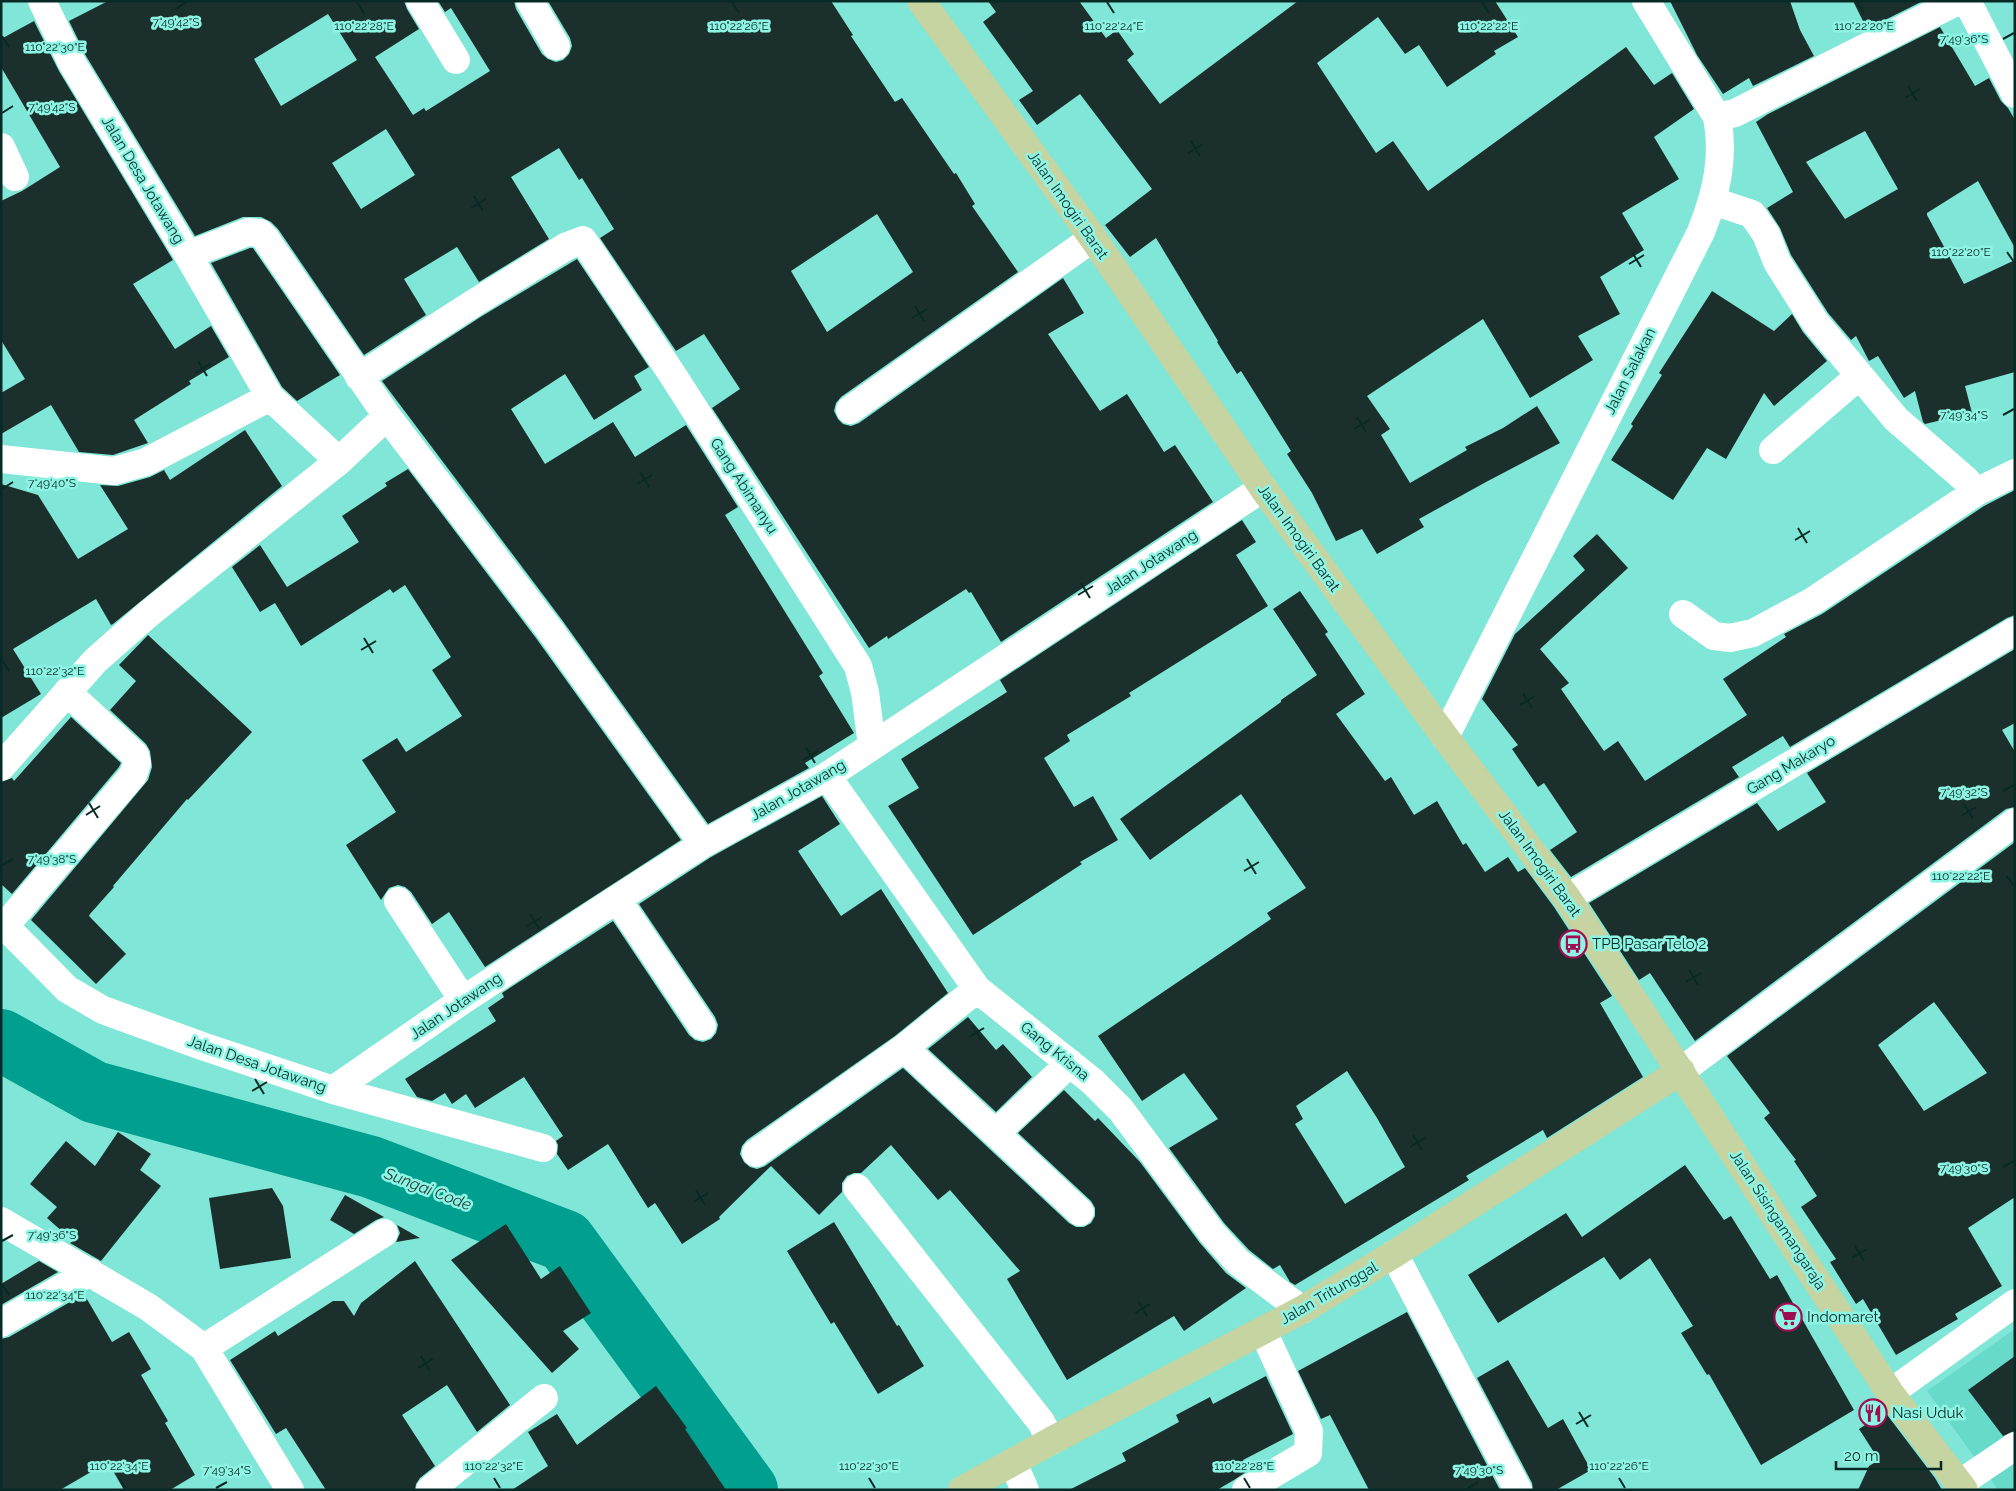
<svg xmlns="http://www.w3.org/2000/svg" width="2016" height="1491" font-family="Raleway,sans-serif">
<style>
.built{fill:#68daca}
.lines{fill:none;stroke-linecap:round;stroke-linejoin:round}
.river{stroke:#009f8f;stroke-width:62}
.building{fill:#1b302c;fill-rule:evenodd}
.minor{stroke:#fff;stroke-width:28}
.major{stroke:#c5d4a0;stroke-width:28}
.ticks{fill:none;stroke:#082a26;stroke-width:2}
.labels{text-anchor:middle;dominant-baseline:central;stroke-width:5;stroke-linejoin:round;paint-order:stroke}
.street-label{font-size:15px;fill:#082a26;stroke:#8ef4e4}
.poi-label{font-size:15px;fill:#082a26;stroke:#8ef4e4;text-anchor:start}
.water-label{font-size:16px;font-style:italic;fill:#1d3834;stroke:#8ef4e4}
.ticks-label{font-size:12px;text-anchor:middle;fill:#082a26;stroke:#8ef4e4;stroke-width:5;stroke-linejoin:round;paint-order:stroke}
</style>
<rect width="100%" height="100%" fill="#80e6d7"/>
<path class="built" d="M2015,1329v161h-17l-71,-99z"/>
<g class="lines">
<path class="river" d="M1,1040l93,52 277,75 194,74 182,249"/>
</g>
<path class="building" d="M108,1h296l3,8 12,20 -44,28 38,58 11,-7 2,3 64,-40 -39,-63 -6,4 -7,-11h76l2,8 26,45 6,5 8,3 7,-2 6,-6 3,-8 -2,-8 -22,-37h283l22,34 -2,1 44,66 7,-4 52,76 2,-1 19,31 -3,2 46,66 -177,125 -5,6 -2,8 4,8 5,5 8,2 8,-3 204,-145 21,35 -36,21 52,77 27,-17 37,58 11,-7 38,57 -212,140 -30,-50 -2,1 -3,-4 -78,50 -1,-3 -18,12 -157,-240 28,-19 -36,-55 -28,17 -76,-113 14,-9 -32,-51 -3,2 -20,-32 -48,29 38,62 -70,43 -22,-35 -53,32 22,36 -62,40 -86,-126 -7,-7 -10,-5h-18l-48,19 -109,-180 -17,-35zM328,14l29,46 -76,46 -27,-47zM386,129l29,46 -54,34 -29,-46zM877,214l36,58 -86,60 -36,-61z
M988,1h91l27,37 11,-8 17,24 -7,6 33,44 138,-103h197l23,36 -24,14 2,3 -49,33 -28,-42 -14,9 -27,-37 -61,46 59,90 17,-12 35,50 198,-144 28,38 18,-12 22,36 -40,28 25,42 -57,34 22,37 -44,27 20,37 -42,22 15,24 -63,38 -47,-79 -116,77 23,33 -9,6 29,48 57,-33 -2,-3 38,-19 34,-22 23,37 -74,39 -67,37 5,8 -47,27 -15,-25 -26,12 -24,-48 -25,-39 4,-3 -50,-80 -4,3 -20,-32 1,-1 -62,-103 -26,19 -25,-32 47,-36 -72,-95 -43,31 -18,-25 14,-9 -50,-69 13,-10z
M1670,1h120l10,29 14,26 -61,30 -4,-8 -26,16 -26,-39z
M1853,1h70l-56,28z
M34,21l25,50 114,189 -40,24 42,65 36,-23 18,31 -40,24 2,3 -57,36 14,23 -35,12 -34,-3 -28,-47 -50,29v-41l24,-14 -24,-39v-139l21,-10 38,-24 -59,-100v-28z
M1940,27l35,59 14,-8 12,23 7,7 7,12v128l-37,-67 -51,32v2l37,69 51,-24v112l-50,14 7,27 -47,11 -2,-2 -8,-31 -11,7 -26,-42 -9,5 -13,-25 -5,4 -23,-27 -37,-58 -11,-27 -13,-20 26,-16 -37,-70 12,-8zM1865,131l33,58 -53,30 -39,-57z
M250,248h3l87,127 -43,26 -15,-14 -71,-124z
M577,259l72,108 -15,9 8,14 -48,30 -29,-46 -54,35 34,55 68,-42 22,35 51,-32 52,82 -13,8 98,158 -4,3 35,57 -49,30 4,5 -101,56 -146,-204 -180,-239 100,-65z
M1712,291l62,40 18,-17 11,18 24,29 -53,45 -10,-13 -38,66 -19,-11 -34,52 -62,-40 22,-34 -2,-2 31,-49 -3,-2z
M245,430l37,56 -169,138 -2,1 -15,-26 -83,50 28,45 -40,24v-234l37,11 40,64 50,-30 -28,-44 18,1 32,-9 14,-7 6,10z
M408,469l128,169 145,202 -196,127 -36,-55 -17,12 -21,-32 -6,-5 -7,-2 -9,3 -8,12 -35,-55 50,-33 -34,-52 35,-22 9,14 56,-36 -30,-46 19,-13 -46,-72 -12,8 -3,-4 -89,57 -26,-43 -15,9 -28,-45 28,-22 27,42 72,-45 -17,-26 45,-30 -2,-3z
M2015,490v125l-8,3 -217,129 -7,-11 -51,31 7,10 -168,100 -21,-27 27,-18 -33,-49 -6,4 -26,-38 6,-4 -36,-46 33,-65 70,-64 -12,-14 24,-22 31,34 -88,81 29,34 -8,6 43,62 14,-10 27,40 102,-66 -24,-36 63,-42 -2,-3 38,-20 162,-108z
M1242,520l14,22 -20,13 32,51 -139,87 2,3 -64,39 3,6 -26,17 30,49 19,-11 25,44 -38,22 2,2 -109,71 -85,-129 31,-18 -18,-29 106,-67 -7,-12z
M1300,591l28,41 -3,2 40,60 -29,20 49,67 6,-4 23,38 23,-14 26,44 3,-2 19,29 23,-15 10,15 7,-4 29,39 58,89 -12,7 43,74 -96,61 -4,-8 -77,46 3,4 -174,105 -5,-3 -10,-17 -7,4 -24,-19 -25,-27 -55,-75 49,-29 -34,-46 -42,28 -44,-65 173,-117 -4,-6 39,-25 -65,-94 -91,66 -30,-41 161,-117v-2l36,-25 -44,-66zM1347,1071l30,47 28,49 -60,37 -50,-80 8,-5 -7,-13z
M148,635l104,97 -64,68 -1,-1 -74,87 1,1 -24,27 -1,2 37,38 -30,30 -65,-64 117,-140 4,-13 -2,-16 -4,-7 -36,-34 26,-29 -17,-16z
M2015,649v74l-13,7 13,22v55l-9,2 -311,232 -45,-68 -11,7 -50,-77 168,-100 21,28 48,-29 -19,-29z
M71,717l50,46 -2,4 -107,127 -11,-10v-102l11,-4 2,3z
M822,796l18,28 -42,27 43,65 40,-27 67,104 -53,43 -148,104 -5,6 -2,8 4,8 6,5 7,2 8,-3 138,-98 166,155 7,4h8l7,-4 4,-7v-8l-4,-7 -73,-68 46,-43 31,31 3,-3 42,44 60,81 26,30 20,15 -62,43 -10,-15 -107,64 -60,-101 13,-8 -70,-81 -12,10 -47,-55 -30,28h-7l-7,3 -5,7v9l-23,23 -48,-49 -52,51 1,2 -38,25 -27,-41 -7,5 -40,-64 -40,26 -11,-16 1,-9 -2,-4 7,-5 -39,-59 -49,31 -9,-14 -14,10 -7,-11 -13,8 -15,-4 -12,-18 91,-58 -8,-13 16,-11 -2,-4 111,-72 76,114 6,5 8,2 8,-3 5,-6 2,-8 -3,-8 -76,-113 72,-47z
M2015,842v355l-47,31 34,58 -47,28 3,5 -62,36 -33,-56 -7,5 -26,-42 6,-3 -35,-52 16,-11 -23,-35 2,-1 -32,-42 6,-5 -43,-57zM1934,1002l53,71 -63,38 -46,-66z
M968,1017l28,33 7,-6 29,33 -36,35 -68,-63z
M118,1132l33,22 -11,16 21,16 -60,75 -31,-18 3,-2 -26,-23 10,-11 -27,-23 36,-43 29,25z
M1685,1165l39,55 7,-4 39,63 7,-4 77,135 -93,55 -52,-91 -2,1 -26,-42 12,-7 -43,-68 -30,22 -16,-23 -106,66 -30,-48 98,-62 16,24z
M272,1188l11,18 8,52 -71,11 -11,-71z
M345,1195l39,22 -8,3 -22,14 -24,-14z
M834,1222l63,104 2,-1 25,41 -46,28 -44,-72 -3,2 -44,-73z
M506,1224l35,55 19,-13 31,47 -28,18 16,18 -27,24 -101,-113z
M397,1225l23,13 -24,4 4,-9z
M39,1261l19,11 -57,33v-21z
M415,1261l95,144 -33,27 -30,-47 -45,30 33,51 -15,12 -4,6 -1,6h-89l-40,-62 -10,6 -46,-74 45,-29 3,5 55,-35h11l10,15 7,-13z
M84,1294l28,48 17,-10 22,37 -10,6 27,46 -3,2 30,52 -25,15h-46l-16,-28 -48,28h-59v-151l8,-2z
M1407,1312l93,178h-131l-39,-75 -9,4 -23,-48z
M2015,1356v75l-12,5 -35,-46z
M1508,1360l40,68 15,-9 28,51 -35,20h-23l-1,-7 -55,-105z
M1266,1376l27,58 -50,26 6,10 -15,10 -17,10h-148l57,-29 -4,-8 57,-31 -3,-7 34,-18 3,7z
M656,1386l31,42 -2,1 41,61h-214l36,-24 -20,-34 29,-18 20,31z
M1885,1412l50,66 7,12h-84l11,-24 10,-6 -20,-31z"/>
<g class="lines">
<path class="minor" d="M42,1l30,62 116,192 82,142 69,64
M420,1l36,59
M530,1l26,45
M1967,1l48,93
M1717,117l18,-4 223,-112
M1,147l14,30
M1713,201l39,13 14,20 11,28 38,60 81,97 70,61 10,12
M188,255l60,-23 12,1 5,5 122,178 162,213 154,215
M359,377l115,-74 93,-57 16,-6 91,137 184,289 7,26 7,54
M850,410l243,-172
M1773,450l86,-74
M1,459l113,12 32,-9 124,-65
M1683,614l31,22 16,2 23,-5 60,-32 163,-109 39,-19
M1445,737l256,-505c15,-38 24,-74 16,-115l-71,-116
M1,767l94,-106 52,-46 192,-154 48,-45
M827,776l150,213 116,93 28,28 91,123 26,29 64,48
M1567,898l448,-267
M617,899l85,127
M398,901l65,99
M1,922l66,67 36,21 99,36 131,44 210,58
M5,926l128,-151 4,-12 -2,-8 -68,-63
M904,1048l176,164
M1681,1071l334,-249
M333,1090l130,-90 154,-101 86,-55 124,-68 436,-288
M996,1133l74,-70
M756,1153l148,-105 73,-59
M857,1188l184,234 10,19
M1,1221l147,86 56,41 86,142
M1394,1254l124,236
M1,1323l89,-51
M204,1348l180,-115
M1890,1393l125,-90
M1013,1463l12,27
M1959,1484l56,-38
M430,1490l114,-92
M1246,1490l62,-37 1,-22 -46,-100"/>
<path class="major" d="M921,1l172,237 170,250 182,249 122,161 323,495 74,97
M962,1490l89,-49 251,-131 92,-56 287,-183"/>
</g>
<path class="ticks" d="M357,2l7,11M732,2l7,11M1107,2l7,11M1482,2l7,11M1857,2l7,11M176,9l10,-7M2,36l7,11M2003,39l11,-6M1908,86l9,15M1905,98l15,-9M2,113l11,-7M1191,141l9,15M1188,153l15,-9M474,196l9,15M471,208l15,-9M1632,252l9,15M2007,252l7,10M1629,264l15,-9M915,306l9,15M912,318l15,-9M198,361l9,15M195,373l15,-9M2003,415l11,-6M1357,417l9,15M1354,429l15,-9M640,472l9,15M637,484l15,-9M2,489l11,-7M1798,528l9,15M1795,540l15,-9M1081,583l9,15M1078,595l15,-9M364,638l9,15M361,650l15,-9M2,660l7,11M1523,693l9,15M1520,705l15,-9M806,748l9,15M803,760l15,-9M2003,791l11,-6M89,803l9,15M1964,804l9,15M86,815l14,-9M1961,816l15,-9M1247,859l9,15M2,865l11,-6M1244,871l15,-9M2007,876l7,10M530,914l9,15M527,926l15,-9M1689,970l9,15M1686,982l15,-9M972,1025l9,15M969,1037l15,-9M255,1079l9,15M252,1091l15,-9M1413,1135l9,15M1410,1147l15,-9M2003,1167l11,-6M696,1190l9,15M693,1202l15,-9M2,1241l11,-6M1855,1246l9,15M1852,1258l15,-9M2,1284l7,11M1138,1301l9,15M1135,1313l15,-9M421,1356l9,15M418,1368l15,-9M1579,1412l9,15M1576,1424l15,-9M119,1478l6,10M494,1478l6,10M869,1478l6,10M1244,1478l6,10M1619,1478l6,10M216,1488l11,-6M1468,1488l11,-6"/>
<defs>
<g id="bus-ring" transform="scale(1.4375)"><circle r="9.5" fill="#8ef4e4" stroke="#a10b4f" stroke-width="1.5"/><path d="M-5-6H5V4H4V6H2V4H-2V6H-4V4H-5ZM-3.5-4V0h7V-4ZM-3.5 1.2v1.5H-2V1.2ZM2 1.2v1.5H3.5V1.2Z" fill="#a10b4f"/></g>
<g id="supermarket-ring" transform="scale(1.4375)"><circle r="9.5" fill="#8ef4e4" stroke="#a10b4f" stroke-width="1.5"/><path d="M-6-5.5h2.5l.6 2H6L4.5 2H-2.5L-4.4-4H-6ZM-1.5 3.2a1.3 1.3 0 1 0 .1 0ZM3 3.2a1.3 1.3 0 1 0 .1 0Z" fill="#a10b4f"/></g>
<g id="restaurant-ring" transform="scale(1.4375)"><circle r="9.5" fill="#8ef4e4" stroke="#a10b4f" stroke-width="1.5"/><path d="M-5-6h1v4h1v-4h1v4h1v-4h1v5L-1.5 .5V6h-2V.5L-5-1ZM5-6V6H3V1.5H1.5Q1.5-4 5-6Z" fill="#a10b4f"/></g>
</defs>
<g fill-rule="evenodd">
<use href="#bus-ring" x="1573" y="944"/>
<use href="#supermarket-ring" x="1788" y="1317"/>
<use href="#restaurant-ring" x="1873" y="1413"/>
</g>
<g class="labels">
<g class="street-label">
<text transform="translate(143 180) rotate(59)">Jalan Desa Jotawang</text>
<text transform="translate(1068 205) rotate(55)">Jalan Imogiri Barat</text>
<text transform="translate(1630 371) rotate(-63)">Jalan Salakan</text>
<text transform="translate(744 486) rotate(57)">Gang Abimanyu</text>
<text transform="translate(1299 538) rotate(54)">Jalan Imogiri Barat</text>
<text transform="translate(1151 562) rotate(-33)">Jalan Jotawang</text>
<text transform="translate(1791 765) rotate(-31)">Gang Makaryo</text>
<text transform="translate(798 790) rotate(-30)">Jalan Jotawang</text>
<text transform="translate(1540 863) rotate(54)">Jalan Imogiri Barat</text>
<text transform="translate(456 1006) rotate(-34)">Jalan Jotawang</text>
<text transform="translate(1055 1051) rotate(39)">Gang Krisna</text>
<text transform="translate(257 1064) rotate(19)">Jalan Desa Jotawang</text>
<text transform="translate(1778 1220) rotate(57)">Jalan Sisingamangaraja</text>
<text transform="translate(1329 1293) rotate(-30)">Jalan Tritunggal</text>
</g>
<g class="poi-label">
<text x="1592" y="944">TPB Pasar Telo 2</text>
<text x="1807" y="1317">Indomaret</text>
<text x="1892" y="1413">Nasi Uduk</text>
</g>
<g class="water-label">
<text transform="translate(428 1189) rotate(21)">Sungai Code</text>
</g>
</g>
<g class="ticks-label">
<text x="176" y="26">7°49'42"S</text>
<text x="364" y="30">110°22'28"E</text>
<text x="739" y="30">110°22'26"E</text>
<text x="1114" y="30">110°22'24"E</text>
<text x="1489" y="30">110°22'22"E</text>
<text x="1864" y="30">110°22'20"E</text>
<text x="1964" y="43">7°49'36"S</text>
<text x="55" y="51">110°22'30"E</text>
<text x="52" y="111">7°49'42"S</text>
<text x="1961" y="256">110°22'20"E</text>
<text x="1964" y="419">7°49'34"S</text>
<text x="52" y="487">7°49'40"S</text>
<text x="55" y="675">110°22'32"E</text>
<text x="1964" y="796">7°49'32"S</text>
<text x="52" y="863">7°49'38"S</text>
<text x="1961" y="880">110°22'22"E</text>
<text x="1964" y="1172">7°49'30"S</text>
<text x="52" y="1239">7°49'36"S</text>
<text x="55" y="1299">110°22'34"E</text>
<text x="119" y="1470">110°22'34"E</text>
<text x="494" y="1470">110°22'32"E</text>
<text x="869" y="1470">110°22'30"E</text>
<text x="1244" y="1470">110°22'28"E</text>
<text x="1619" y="1470">110°22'26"E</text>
<text x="227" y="1474">7°49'34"S</text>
<text x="1479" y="1474">7°49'30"S</text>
</g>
<rect width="2016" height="1491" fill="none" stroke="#082a26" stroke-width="5"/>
<path d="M1836 1461v8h105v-8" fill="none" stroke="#082a26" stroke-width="2.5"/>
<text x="1844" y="1461" font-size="15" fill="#082a26" stroke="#8ef4e4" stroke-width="4" paint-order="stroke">20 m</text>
</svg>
